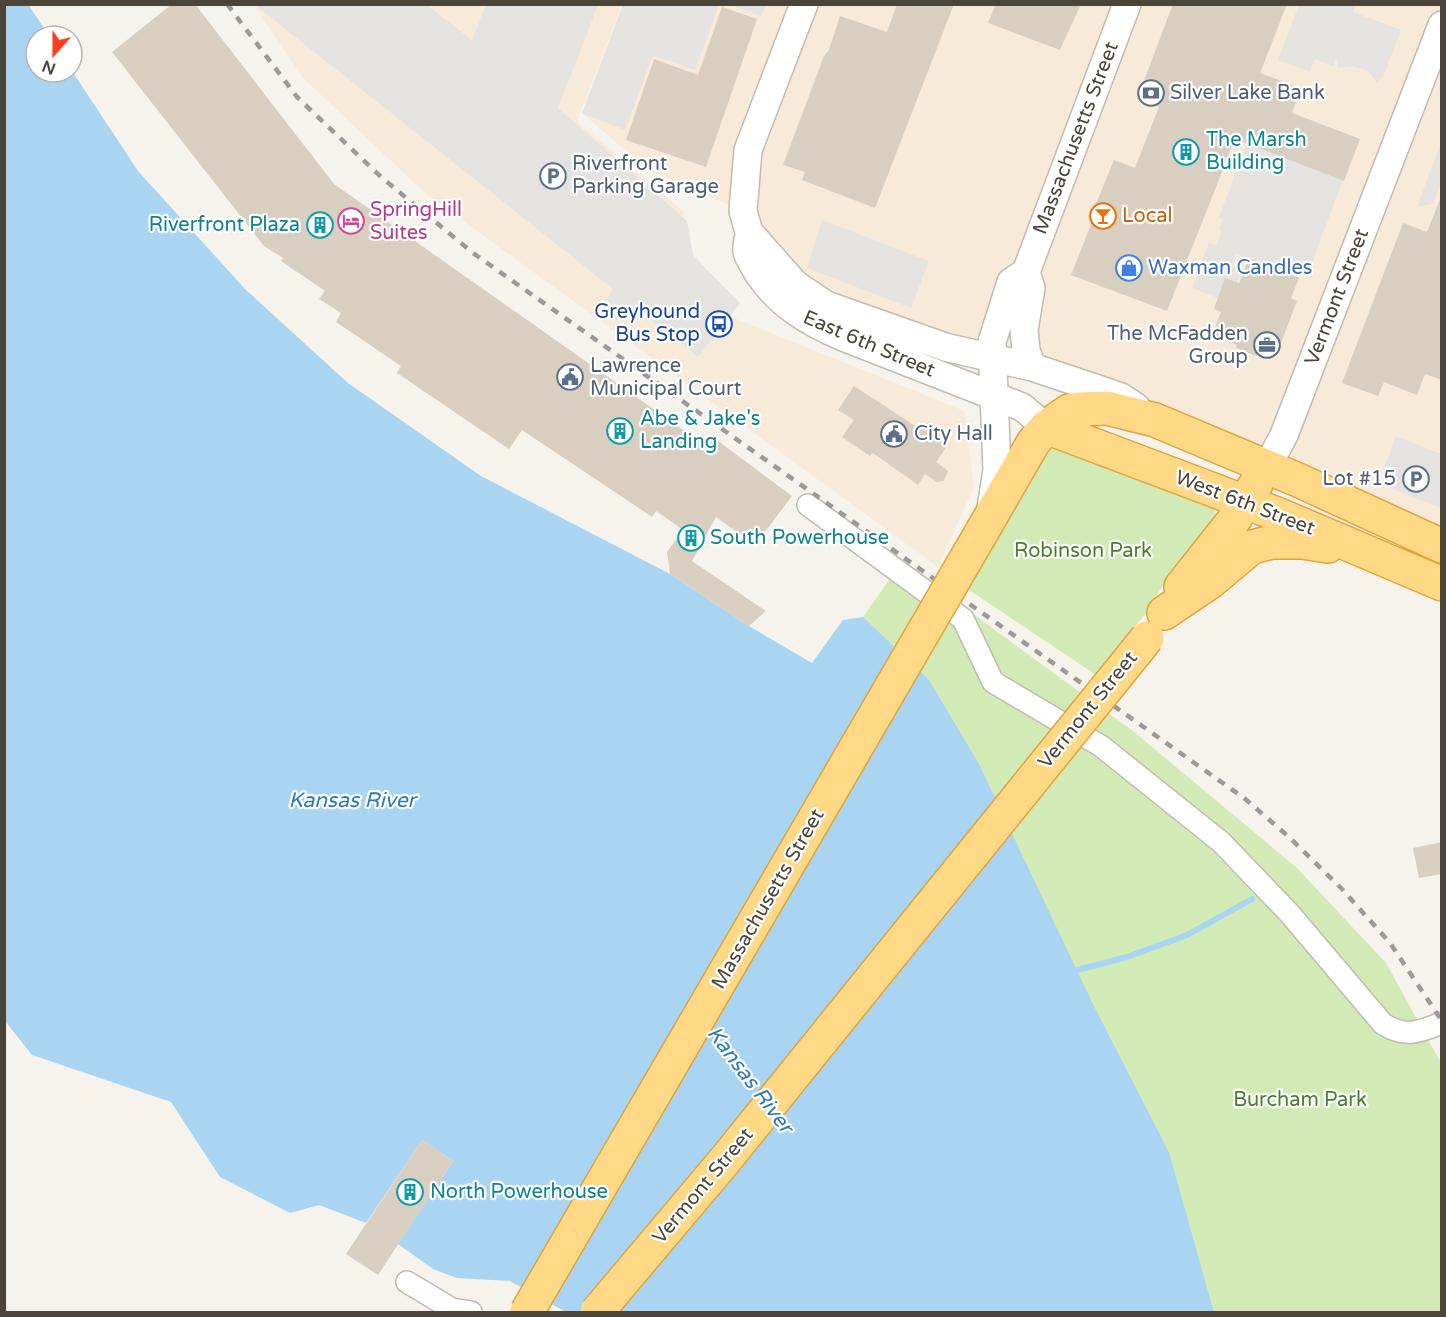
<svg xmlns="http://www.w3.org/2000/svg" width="1446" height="1317" font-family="'Varela Round',sans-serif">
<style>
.commercial{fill:#f7ead8}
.green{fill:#d2eab5}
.parking{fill:#e5e3e0}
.water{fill:#a9d4f2}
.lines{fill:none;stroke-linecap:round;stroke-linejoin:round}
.stream{stroke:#a9d4f2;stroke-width:6}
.building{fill:#d8cfc1}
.minor-casing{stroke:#c2bbae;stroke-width:24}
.tertiary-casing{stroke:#c2bbae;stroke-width:30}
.trunk-casing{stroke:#e0a43c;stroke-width:36}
.minor{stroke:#fff;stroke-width:21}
.tertiary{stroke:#fff;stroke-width:27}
.trunk{stroke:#ffd985;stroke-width:33}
.rail{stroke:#9a9a9a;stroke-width:4.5;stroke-dasharray:8 8;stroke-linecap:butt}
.trunk-bridge-casing{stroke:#e0a43c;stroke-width:36;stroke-linecap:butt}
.trunk-bridge{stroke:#ffd985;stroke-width:33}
.labels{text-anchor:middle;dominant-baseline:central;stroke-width:4.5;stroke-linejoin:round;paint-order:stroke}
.service-label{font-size:20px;fill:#4e5e75;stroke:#fff;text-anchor:start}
.street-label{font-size:20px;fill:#4b4439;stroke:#fff}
.culture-label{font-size:20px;fill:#0d838f;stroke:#fff;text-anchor:start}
.hotel-label{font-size:20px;fill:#b23c85;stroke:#fff;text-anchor:start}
.food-label{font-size:20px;fill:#c56008;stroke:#fff;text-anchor:start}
.shop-label{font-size:20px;fill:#366cbe;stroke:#fff;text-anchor:start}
.transit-label{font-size:20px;fill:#164399;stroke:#fff;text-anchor:end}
.park-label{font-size:20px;fill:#4a7f2a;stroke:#fff}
.water-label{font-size:21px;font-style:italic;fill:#2e7ab2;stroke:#fff}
</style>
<rect width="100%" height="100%" fill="#f6f3ec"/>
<path class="commercial" d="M443,4l3,3 1,-3 175,1 -45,116 107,91 -20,49 43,46 257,104 10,76 -36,80 -513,-374 -123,-116 -48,-72z
M623,5h818v541l-236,-107 -379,-134 -83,-94 -94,-40 -67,-58z"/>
<path class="green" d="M1051,443l164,64 1,9 -42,51 -28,46 -50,62 -130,-87z
M902,562l231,169 164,137 89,95 55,100v249h-227l-45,-160 -78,-152 -228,-383z"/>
<path class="parking" d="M255,5h172l45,35 14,-35h112l-40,103 129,113 6,34 47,48 -42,54 -60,-48 -8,10 -24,-19 7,-11z
M623,5h96l-24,65 -42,-15 -28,75 -43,-17z
M730,5h36l-5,11z
M1299,5h57l-3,7 48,18 -18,47 -6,5 -9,-11 -16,-5 -14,2 -2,-10 -3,8 -18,-7 -5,13 -32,-12z
M1441,142v40l-8,22 -16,3z
M1247,144l96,36 -32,85 -6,-2 -6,15 -63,-24 -5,12 11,4 -5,12 -11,-4 -8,20 -26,-10 17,-45 7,2 6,-14 -3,-2 4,-10 -4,-2z
M822,220l107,41 -18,47 -104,-40z
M1396,436l45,18v54l-53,-21 7,-17 -10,-4z"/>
<path class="water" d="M28,4l21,32h-13v36l36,-1 66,100 107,118 103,94 133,93 189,98 79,52 63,37 31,-43 20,-3 66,63 50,84 112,236 78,152 45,160h-648l-56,-31 -53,-3 -24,-9 -35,-25 55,-83 -31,-21 -56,83 -47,-18 -29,8 -70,-36 -49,-75 -139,-47 -27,-34 -1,-1016z"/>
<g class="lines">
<path class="stream" d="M1070,972l57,-15 60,-22 65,-36"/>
</g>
<path class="building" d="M172,4h23l139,180 369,260 7,-9 82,61 -37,49 -39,-28 -24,44 74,50 -17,15 -79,-52 -3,-22 16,-22 -27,-19 -4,6 -130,-87 -13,19 -112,-76 4,-7 -65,-44 5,-9 -22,-14 6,-8 -44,-30 2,-3 -19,-12 -152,-194z
M897,4h57l-79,204 -73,-28 3,-8 -22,-7 41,-109 5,-6 11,-34 47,16z
M996,4h85l-21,46 -72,-27z
M1173,4h114l-27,69 41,15 -9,25 68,26 -16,42 -109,-42 -68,172 -96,-36 21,-53 -3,-1 25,-61 21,8 24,-61 -22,-8z
M722,7l35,12 -51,148 -80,-27 28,-81 44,16z
M1440,199l2,181 -17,-6 -8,21 -33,-13 -6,14 -36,-13 61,-160 24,9z
M1249,258l50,20 -8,20 6,3 -16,42 -3,-1 -4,8 -7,3 -8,-3 -2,6 -21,-8 1,-3 -25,-10 9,-23 -7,-3 11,-31 14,5z
M854,386l63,41 8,-4 10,2 8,6 4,10 -2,8 -9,13 12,9 -4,10 -7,1 -12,-8 -7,11 -45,-32 -3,3 -28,-19 12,-17 -16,-10z
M1442,842v32l-23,4 -6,-30z
M422,1140l31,21 -75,114 -32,-21z"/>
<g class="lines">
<g class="minor-casing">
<path id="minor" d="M808,505l155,114 30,63 108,64 120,96 69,72 93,110c23,14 36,8 59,-1
M407,1282l45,27 19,3"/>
</g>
<g class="tertiary-casing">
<path id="tertiary" d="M804,4l-56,146 -5,61 6,21 46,52 31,21 119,42 87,20 57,19 32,11 15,10
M749,233c0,5 -3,13 -2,19 2,7 8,15 11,21 21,32 51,49 85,64l179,70 24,20
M1032,367l-6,-17 -2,-20 7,-42 -5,-16 101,-268
M1267,467l17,-32 158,-410
M991,508l6,-38 -5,-128 19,-60 15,-10"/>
</g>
<g class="trunk-casing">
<path id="trunk" d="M1046,427l231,87 165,70
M980,535l53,-92 13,-16 23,-16 11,-2 27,-1 48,12 143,60 144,66
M1181,587l53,-67 22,-36
M1164,613l46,-31 42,-35 20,-5h30l26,4"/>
</g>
<use href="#minor" class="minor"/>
<use href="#tertiary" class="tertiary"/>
<use href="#trunk" class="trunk"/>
<path class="rail" d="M227,4l70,93 84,80 92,76 771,545 45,39 53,52 48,54 52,78"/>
<g class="trunk-bridge-casing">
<path id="trunk-bridge" d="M527,1312l453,-777
M597,1312l129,-153 421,-521"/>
</g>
<use href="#trunk-bridge" class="trunk-bridge"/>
</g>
<defs>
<g id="bank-ring" transform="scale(1.35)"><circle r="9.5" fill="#fff" stroke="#5c6f8a" stroke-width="1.5"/><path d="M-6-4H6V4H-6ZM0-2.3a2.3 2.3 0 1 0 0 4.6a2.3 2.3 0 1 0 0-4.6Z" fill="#5c6f8a"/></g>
<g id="building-ring" transform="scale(1.35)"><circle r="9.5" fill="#fff" stroke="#0f9aa8" stroke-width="1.5"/><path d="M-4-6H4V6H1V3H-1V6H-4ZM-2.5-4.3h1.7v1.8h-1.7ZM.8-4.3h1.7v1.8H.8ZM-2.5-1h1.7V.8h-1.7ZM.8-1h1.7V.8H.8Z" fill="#0f9aa8"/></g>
<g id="parking-ring" transform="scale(1.35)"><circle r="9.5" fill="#fff" stroke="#5c6f8a" stroke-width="1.5"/><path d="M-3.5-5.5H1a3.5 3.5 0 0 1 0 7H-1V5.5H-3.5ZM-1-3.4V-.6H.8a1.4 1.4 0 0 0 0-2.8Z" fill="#5c6f8a"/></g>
<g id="bar-ring" transform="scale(1.35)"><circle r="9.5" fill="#fff" stroke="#e8710a" stroke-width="1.5"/><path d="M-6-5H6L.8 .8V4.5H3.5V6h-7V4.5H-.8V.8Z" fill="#e8710a"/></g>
<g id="hotel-ring" transform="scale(1.35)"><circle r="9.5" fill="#fff" stroke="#d1479c" stroke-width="1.5"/><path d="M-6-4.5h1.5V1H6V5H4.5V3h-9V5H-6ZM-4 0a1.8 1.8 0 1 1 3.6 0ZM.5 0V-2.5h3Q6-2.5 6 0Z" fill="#d1479c"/></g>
<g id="shop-ring" transform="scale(1.35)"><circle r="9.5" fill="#fff" stroke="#3f7fe0" stroke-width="1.5"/><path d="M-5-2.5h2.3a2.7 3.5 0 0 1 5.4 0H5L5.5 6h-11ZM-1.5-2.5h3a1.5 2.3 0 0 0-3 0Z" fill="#3f7fe0"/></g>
<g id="bus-ring" transform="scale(1.35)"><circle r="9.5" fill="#fff" stroke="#1a4fb4" stroke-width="1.5"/><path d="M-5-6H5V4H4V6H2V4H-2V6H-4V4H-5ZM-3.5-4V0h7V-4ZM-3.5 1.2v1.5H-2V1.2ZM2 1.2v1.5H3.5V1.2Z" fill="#1a4fb4"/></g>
<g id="office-ring" transform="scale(1.35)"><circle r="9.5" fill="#fff" stroke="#5c6f8a" stroke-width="1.5"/><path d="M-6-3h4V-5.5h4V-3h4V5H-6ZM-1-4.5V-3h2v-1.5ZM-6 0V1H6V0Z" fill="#5c6f8a"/></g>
<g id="civic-ring" transform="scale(1.35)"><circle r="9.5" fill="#fff" stroke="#5c6f8a" stroke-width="1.5"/><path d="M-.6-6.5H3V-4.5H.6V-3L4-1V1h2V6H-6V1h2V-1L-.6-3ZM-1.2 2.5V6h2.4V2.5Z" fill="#5c6f8a"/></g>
</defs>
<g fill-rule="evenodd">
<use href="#bank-ring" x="1151" y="93"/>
<use href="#building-ring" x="1186" y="152"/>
<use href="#parking-ring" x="553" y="176"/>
<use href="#bar-ring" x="1103" y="216"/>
<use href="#hotel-ring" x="351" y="221"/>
<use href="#building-ring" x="320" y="225"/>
<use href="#shop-ring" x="1129" y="268"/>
<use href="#bus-ring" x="719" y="324"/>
<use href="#office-ring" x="1267" y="345"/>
<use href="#civic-ring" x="570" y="377"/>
<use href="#building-ring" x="620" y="431"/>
<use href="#civic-ring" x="894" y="434"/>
<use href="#parking-ring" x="1416" y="479"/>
<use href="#building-ring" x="691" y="538"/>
<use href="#building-ring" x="410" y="1192"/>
</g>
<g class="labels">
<g class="service-label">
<text x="1170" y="93">Silver Lake Bank</text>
<text x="572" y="164">Riverfront<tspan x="572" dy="23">Parking Garage</tspan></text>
<text x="1248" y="334" text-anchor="end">The McFadden<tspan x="1248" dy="23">Group</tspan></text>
<text x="590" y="366">Lawrence<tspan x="590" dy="23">Municipal Court</tspan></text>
<text x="914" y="434">City Hall</text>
<text x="1396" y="479" text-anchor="end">Lot #15</text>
</g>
<g class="street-label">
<text transform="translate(1076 138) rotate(-69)">Massachusetts Street</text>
<text transform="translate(1337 297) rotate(-69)">Vermont Street</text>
<text transform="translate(869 344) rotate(23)">East 6th Street</text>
<text transform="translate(1245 503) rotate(21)">West 6th Street</text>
<text transform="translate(1088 710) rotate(-51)">Vermont Street</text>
<text transform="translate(768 899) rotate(-60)">Massachusetts Street</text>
<text transform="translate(703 1186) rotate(-50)">Vermont Street</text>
</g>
<g class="culture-label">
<text x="1206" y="140">The Marsh<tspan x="1206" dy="23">Building</tspan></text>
<text x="300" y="225" text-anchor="end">Riverfront Plaza</text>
<text x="640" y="419">Abe &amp; Jake's<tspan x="640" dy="23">Landing</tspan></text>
<text x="710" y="538">South Powerhouse</text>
<text x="430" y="1192">North Powerhouse</text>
</g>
<g class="hotel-label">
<text x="370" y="210">SpringHill<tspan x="370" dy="23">Suites</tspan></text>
</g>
<g class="food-label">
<text x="1122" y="216">Local</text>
</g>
<g class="shop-label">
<text x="1148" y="268">Waxman Candles</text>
</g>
<g class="transit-label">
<text x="700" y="312">Greyhound<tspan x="700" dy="23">Bus Stop</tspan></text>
</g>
<g class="park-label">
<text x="1083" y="551">Robinson Park</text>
<text x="1300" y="1100">Burcham Park</text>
</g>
<g class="water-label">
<text x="352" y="800">Kansas River</text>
<text transform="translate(750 1080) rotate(53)">Kansas River</text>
</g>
</g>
<rect width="1446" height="1317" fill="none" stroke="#4b4439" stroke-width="12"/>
<g transform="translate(54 54) rotate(201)"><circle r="28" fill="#ffffff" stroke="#b7b4b0" stroke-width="1.5"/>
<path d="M0-4.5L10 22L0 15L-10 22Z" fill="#fc3f1d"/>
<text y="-9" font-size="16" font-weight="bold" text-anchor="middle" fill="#4b4439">N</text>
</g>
</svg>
